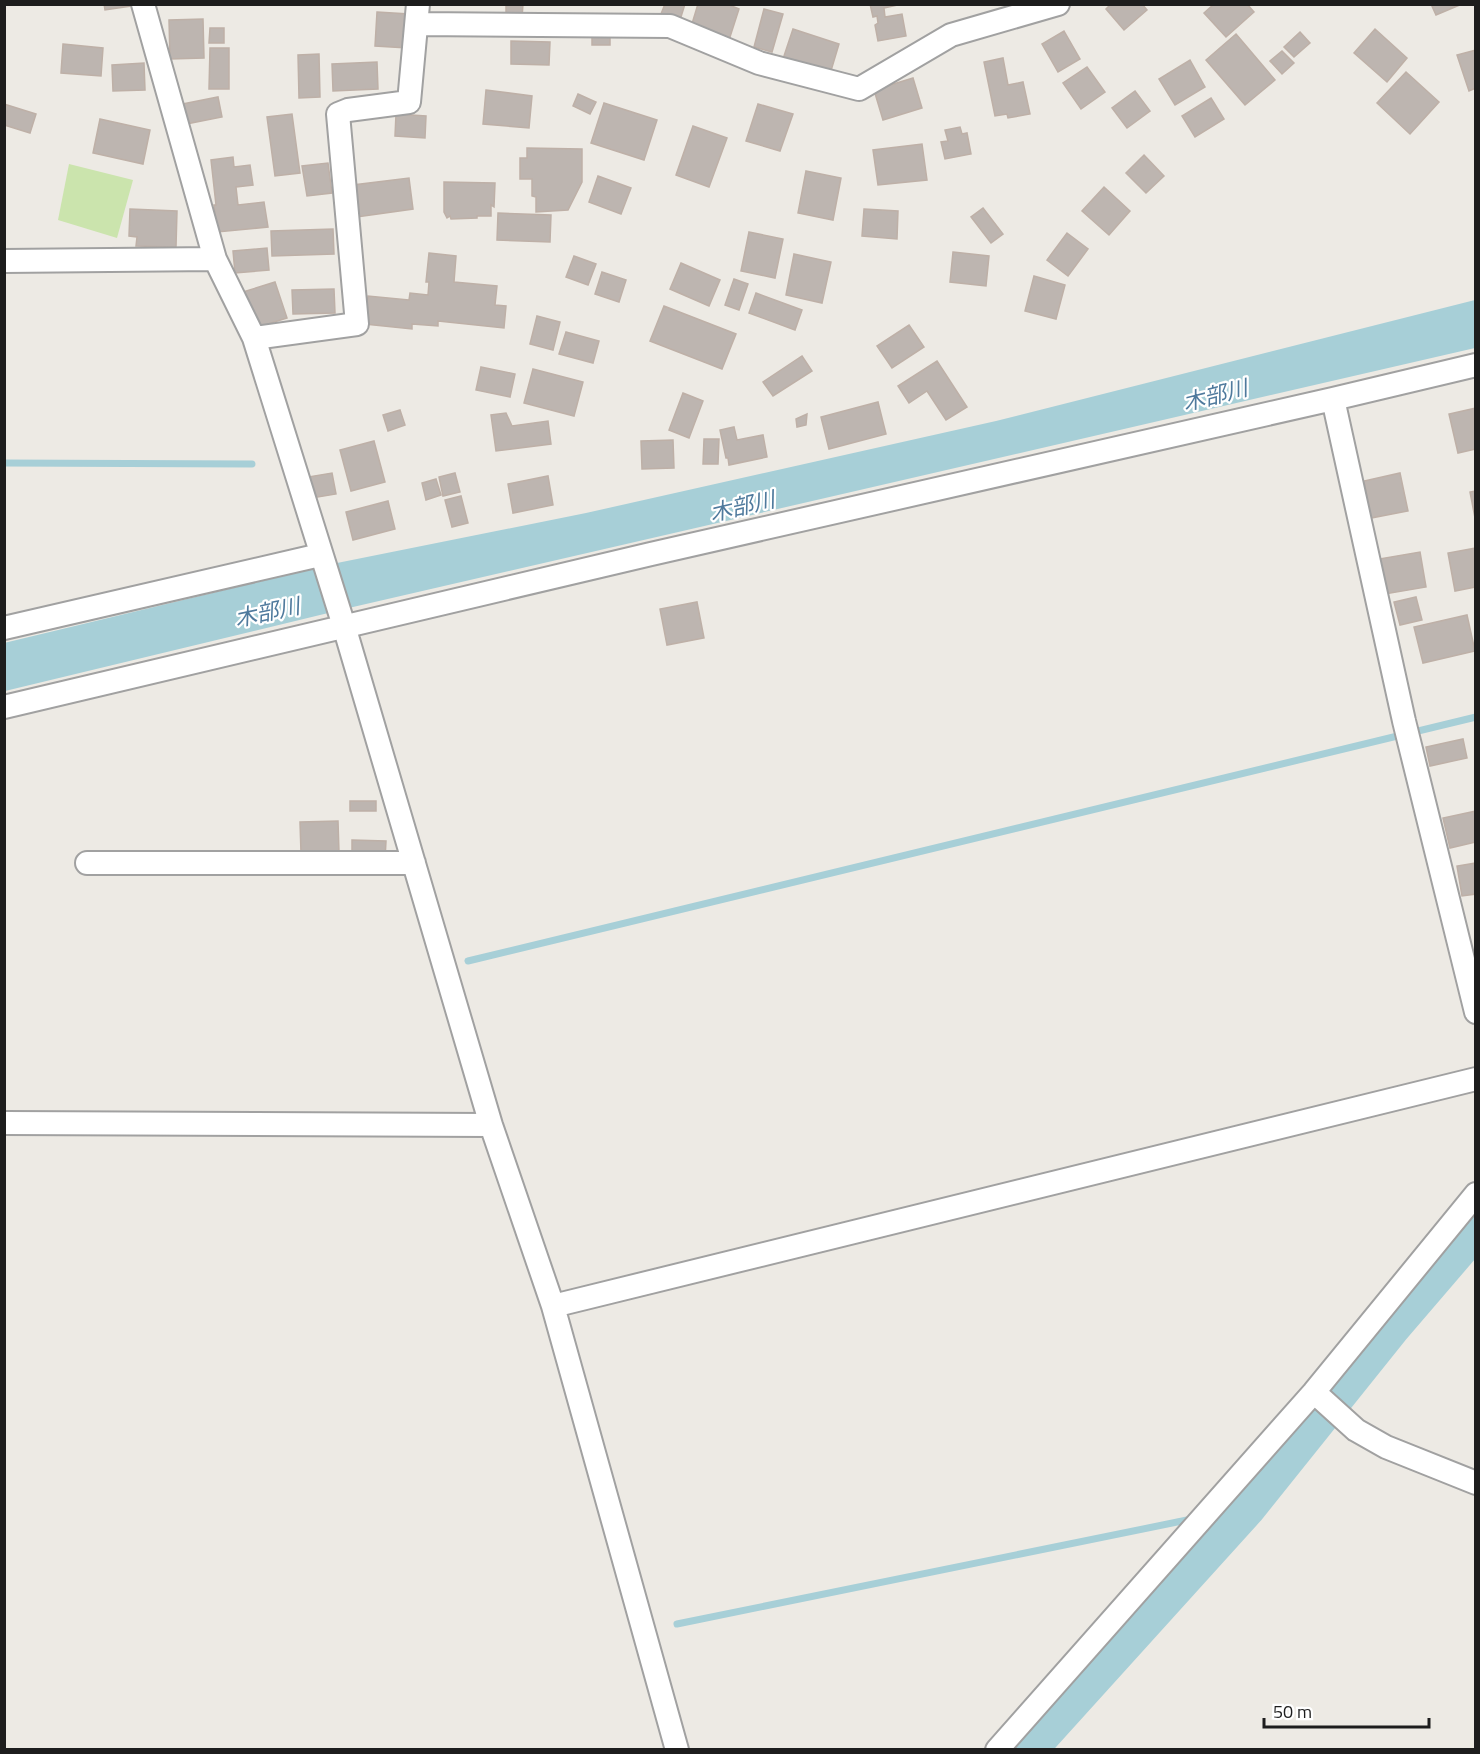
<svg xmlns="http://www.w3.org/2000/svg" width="1480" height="1754" font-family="'Titillium Web','Noto Sans JP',sans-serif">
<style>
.grass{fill:#cbe4ad}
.water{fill:#a7cfd7}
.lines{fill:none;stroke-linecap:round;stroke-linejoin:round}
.stream{stroke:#a7cfd7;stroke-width:7}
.river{stroke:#a7cfd7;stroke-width:39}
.building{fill:#bdb5b0;stroke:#beb0a7;stroke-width:1.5}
.minor-casing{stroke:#a1a1a1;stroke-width:26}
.minor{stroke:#fff;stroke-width:22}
.labels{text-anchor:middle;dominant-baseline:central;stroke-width:4.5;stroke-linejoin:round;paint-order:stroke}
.water-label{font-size:22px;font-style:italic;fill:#4f7a9d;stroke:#fff}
</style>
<rect width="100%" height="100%" fill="#edeae4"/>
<path class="grass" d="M69,164l64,16 -16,58 -59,-18z"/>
<path class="water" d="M1475,300v48l-1122,259 -348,84 -1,-48 333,-80 249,-50 410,-92z"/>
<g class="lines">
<path class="stream" d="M4,463l248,1
M468,961l1008,-244
M1214,1515l32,-7
M677,1624l515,-105"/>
<path class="river" d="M1027,1750l219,-242 145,-181 85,-99"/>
</g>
<path class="building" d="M104,4h27v2l-26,4z
M506,4h17l-1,14 -16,-1z
M665,4h20l-5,16 -19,-6z
M698,4h29l12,5 -10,31 -38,-13z
M870,4h32l-18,4 1,9 17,-3 4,22 -28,5 -3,-16 3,-2 -1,-7 -4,1z
M1111,4h31l5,6 -23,20 -18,-21z
M1214,4h33l7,8 -28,25 -22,-24z
M1431,4h31l-26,11z
M764,9l19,5 -11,38 -18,-5z
M377,12l32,2 -2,34 -32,-2z
M203,19l1,39 -34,1 -1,-39z
M210,28h14v15h-15z
M793,29l46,15 -9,30 -47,-15z
M1375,29l32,29 -20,24 -33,-29z
M592,31h18v14h-18z
M1064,31l16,28 -22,13 -16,-28z
M1300,32l10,11 -16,14 -10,-10z
M1236,34l39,46 -30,25 -39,-45z
M511,41l39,1 -1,23 -38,-1z
M63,44l40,4 -2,28 -40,-3z
M210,48h19v41h-20z
M1476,50v38l-7,3 -12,-36z
M1282,51l12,12 -12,11 -12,-13z
M319,54l1,43 -21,1 -1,-43z
M1003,58l5,27 15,-3 7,32 -22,4 -1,-4 -12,2 -11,-54z
M1190,60l15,27 -30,18 -16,-26z
M377,62l1,27 -45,2 -1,-27z
M144,63l1,27 -32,1 -1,-26z
M1087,67l18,25 -24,17 -18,-26z
M1406,72l33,30 -29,32 -33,-31z
M913,78l9,30 -39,12 -9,-30z
M486,90l46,6 -3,32 -46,-4z
M1135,91l15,20 -23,17 -15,-20z
M578,94l18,8 -6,12 -17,-8z
M218,97l4,20 -36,7 -4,-20z
M1211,98l13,21 -29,18 -13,-21z
M604,103l53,17 -13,40 -53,-17z
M4,104l32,10 -6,19 -26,-8z
M758,104l35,10 -13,37 -34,-10z
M292,114l8,59 -25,3 -8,-59z
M396,114l30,2 -1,22 -30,-2z
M100,119l50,11 -7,34 -50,-11z
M693,126l34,12 -18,49 -33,-12z
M960,127l2,7 5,-1 4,21 -26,5 -4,-17 7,-1 -3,-11z
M922,144l5,36 -49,5 -5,-35z
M527,148l55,1v33l-14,28 -32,2v-15l-4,-1v-17h-12v-21h7z
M1144,155l20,21 -18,17 -20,-20z
M233,157l1,10 16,-2 3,20 -17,2 2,18 26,-3 4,25 -51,5 -3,-27h2l-5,-45z
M328,163l4,30 -25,3 -5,-30z
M806,171l35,7 -8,42 -35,-7z
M598,176l33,12 -10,26 -32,-12z
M409,178l4,31 -56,8 -4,-32z
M444,182l51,1 -1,24 -3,-2v11h-14v2l-26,1 -1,-3 -3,2 -3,-6z
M1104,187l26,24 -21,24 -27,-24z
M983,208l20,26 -12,9 -20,-26z
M130,209l47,2 -1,36 -40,-1 1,-9 -8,-1z
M864,209l34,2 -1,28 -35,-3z
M498,213l53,2 -1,27 -53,-2z
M333,229l1,25 -62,2 -1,-25z
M749,232l34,7 -8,39 -34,-7z
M1067,233l21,16 -20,27 -21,-16z
M267,248l2,22 -34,3 -2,-22z
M953,252l36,4 -3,30 -36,-4z
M429,253l27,3 -2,26 43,4 -2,19 11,1 -2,22 -66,-7v5l-26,-2v5l-47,-5 3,-28 41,4 1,-7 18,2 1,-13h-3z
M794,254l37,8 -9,41 -36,-8z
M574,256l22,8 -8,21 -22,-8z
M681,263l39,17 -11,26 -39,-17z
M602,272l24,8 -7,22 -24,-8z
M1034,276l31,9 -9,34 -31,-8z
M734,279l14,5 -9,26 -14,-5z
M275,282l12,36 -32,10 -12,-36z
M334,289l1,24 -42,1 -1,-24z
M756,293l46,17 -7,20 -46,-17z
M664,306l72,28 -14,35 -72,-28z
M537,316l23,6 -7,28 -23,-6z
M909,325l15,22 -32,21 -15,-22z
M566,332l33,9 -6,22 -34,-9z
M802,356l10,15 -39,25 -10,-14z
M937,361l30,46 -21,13 -19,-29 -18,12 -11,-17z
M481,367l34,7 -5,23 -34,-7z
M533,369l50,13 -9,34 -50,-13z
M683,393l20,8 -14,37 -20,-8z
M878,402l8,32 -57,15 -8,-32z
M1476,408v41l-18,4 -9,-39z
M400,410l5,15 -17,6 -5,-16z
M506,413l6,13 36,-5 3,23 -55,7 -5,-36z
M807,414l-1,11 -9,2 -1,-8z
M734,427l3,13 26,-5 4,22 -38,8 -1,-7h-2l-6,-28z
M704,439h15l-1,25h-15z
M673,440l1,28 -32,1 -1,-28z
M374,441l11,41 -34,9 -11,-41z
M332,473l4,21 -24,4 -4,-21z
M455,473l5,19 -17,4 -4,-19z
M1400,473l8,38 -37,7 -7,-37z
M548,476l5,29 -40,8 -5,-29z
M436,479l5,16 -15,5 -4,-17z
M1476,491v32l-6,-31z
M461,496l7,27 -16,4 -7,-27z
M388,501l7,28 -42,11 -7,-28z
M1476,548v39l-21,4 -7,-38z
M1420,552l6,35 -41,7 -6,-35z
M1416,597l6,23 -22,5 -6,-23z
M697,602l7,36 -37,7 -7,-36z
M1467,615l8,36 -52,12 -9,-36z
M1463,739l4,19 -37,8 -4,-19z
M350,801h26v10h-26z
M1476,811v31l-26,6 -7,-30z
M338,821l1,31 -38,1 -1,-31z
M352,840l34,1 -1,19 -33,-1z
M1476,863v31l-14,2 -5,-30z"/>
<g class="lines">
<g class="minor-casing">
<path id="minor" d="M143,4l72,255 39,79 90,288 147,499 62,181 124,444
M417,24l253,2 89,37 100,26 92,-54 107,-31
M4,261l211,-2
M254,338l103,-14 -19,-210 10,-4 61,-8 9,-98
M1333,399l71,322 72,291
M4,628l316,-73
M4,707l647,-153 682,-155 143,-34
M87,863h327
M4,1123l487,2
M553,1306l923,-227
M1314,1392l42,38 30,17 90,36
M997,1750l317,-358 162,-198"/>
</g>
<use href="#minor" class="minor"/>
</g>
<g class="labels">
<g class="water-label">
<text transform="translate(1215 395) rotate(-14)">木部川</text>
<text transform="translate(742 506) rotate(-13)">木部川</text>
<text transform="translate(267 612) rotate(-12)">木部川</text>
</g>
</g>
<rect width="1480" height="1754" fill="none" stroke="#1d1d1d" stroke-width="12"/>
<path d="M1264 1718v9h165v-9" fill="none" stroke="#1d1d1d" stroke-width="3"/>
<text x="1273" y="1718" font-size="18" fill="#1d1d1d" stroke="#ffffff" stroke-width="4.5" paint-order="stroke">50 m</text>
</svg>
